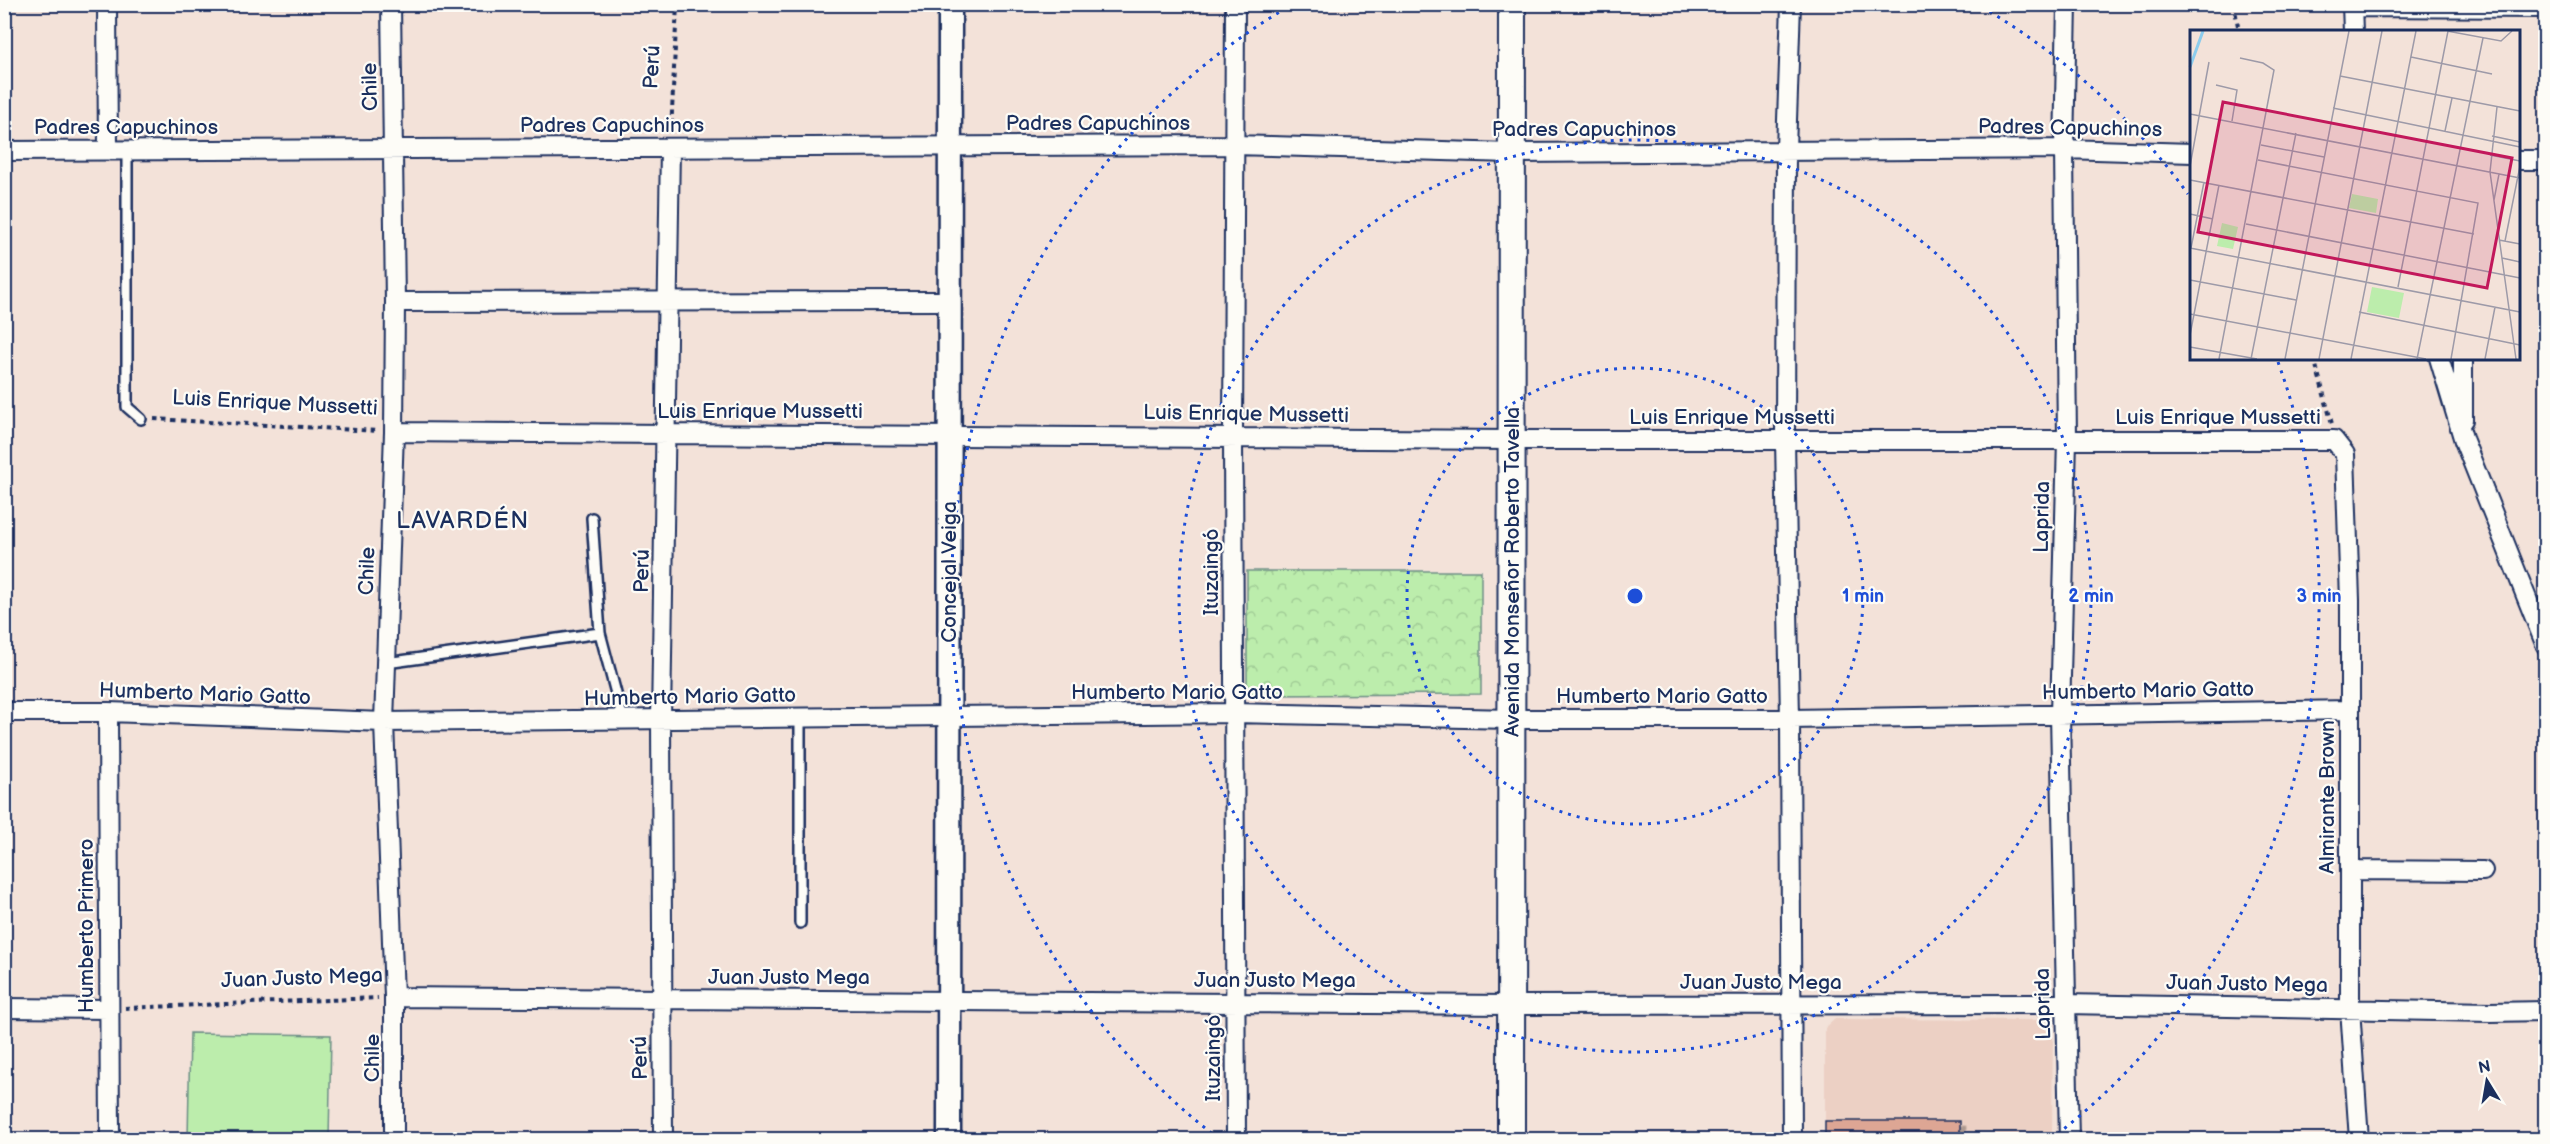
<svg xmlns="http://www.w3.org/2000/svg" width="2550" height="1144" font-family="'Balsamiq Sans',sans-serif">
<style>
.built{fill:#ecd0c4}
.grass{fill:#bcedac;stroke:#6c8e85;stroke-width:1.5}
.park{fill:url(#park-crowns);stroke:#6c8e85;stroke-width:1.5}
.building{fill:#dda694;stroke:#1b2f5e;stroke-width:1.5;filter:url(#shadow)}
.lines{fill:none;stroke-linecap:round;stroke-linejoin:round}
.service-casing{stroke:#1b2f5e;stroke-width:14}
.minor-casing{stroke:#1b2f5e;stroke-width:22}
.tertiary-casing{stroke:#1b2f5e;stroke-width:27}
.secondary-casing{stroke:#1b2f5e;stroke-width:30}
.path{stroke:#1b2f5e;stroke-width:4;stroke-dasharray:4.5 4.5;stroke-linecap:butt}
.service{stroke:#fdfcf7;stroke-width:9}
.minor{stroke:#fdfcf7;stroke-width:18}
.tertiary{stroke:#fdfcf7;stroke-width:22}
.secondary{stroke:#fdfcf7;stroke-width:26}
.ring{fill:none;stroke:#1d4ed8;stroke-width:3;stroke-dasharray:3 6}
.labels{text-anchor:middle;dominant-baseline:central;stroke-width:4.5;stroke-linejoin:round;paint-order:stroke}
.street-label{font-size:21px;fill:#1b2f5e;stroke:#fdfcf7}
.quarter-label{font-size:24px;letter-spacing:1.5px;fill:#1b2f5e;stroke:#fdfcf7}
.inset-river{fill:none;stroke:#8ccced;stroke-width:3}
.inset-road{fill:none;stroke:#9d9aa8;stroke-width:1.5}
.view{fill:#c2185b;fill-opacity:0.15;stroke:#c2185b;stroke-width:3}
.inset-edge{fill:none;stroke:#1b2f5e;stroke-width:3}
.centre{fill:#1d4ed8;stroke:#fdfcf7;stroke-width:3}
.ring-label{font-size:18px;text-anchor:middle;font-weight:bold;fill:#1d4ed8;stroke:#fdfcf7;stroke-width:4.5;stroke-linejoin:round;paint-order:stroke}
</style>
<defs>
<pattern id="park-crowns" width="20" height="18" patternUnits="userSpaceOnUse" patternTransform="scale(1.5)"><rect width="20" height="18" fill="#bcedac"/><path d="M2 6a3 3 0 1 1 6 0M12 15a3 3 0 1 1 6 0" fill="none" stroke="#a1cc96"/></pattern>
<filter id="shadow"><feDropShadow dx="5.5" dy="5.5" stdDeviation="0" flood-color="#0004"/></filter>
</defs>
<rect width="100%" height="100%" fill="#f3e2d9"/>
<filter id="ink" filterUnits="userSpaceOnUse"><feTurbulence type="fractalNoise" baseFrequency=".0167" numOctaves="2"/><feDisplacementMap in="SourceGraphic" scale="12" xChannelSelector="R" yChannelSelector="G"/><feConvolveMatrix kernelMatrix="1 2 1 2 8 2 1 2 1" color-interpolation-filters="sRGB"/></filter>
<g filter="url(#ink)">
<path class="built" d="M1835,1019l218,1 -1,119 -227,1v-112z"/>
<path class="grass" d="M190,1033l141,2 -2,104h-141z"/>
<path class="park" d="M1247,571h234v123l-234,1z"/>
<path class="building" d="M1825,1121h135v19h-135z"/>
<g class="lines">
<g class="service-casing">
<path id="service" d="M127,150v257l14,12
M592,518l8,115 23,87
M386,663l214,-30
M800,718v205"/>
</g>
<g class="minor-casing">
<path id="minor" d="M107,4l1,146
M391,4l4,298 -1,130 -10,290 10,275v143
M1235,4l-2,433 3,703
M1791,4l-5,145 -1,290 5,280 2,421
M2067,4l-3,145 3,290 -7,276 9,425
M2352,4l1,28
M2352,7l194,1
M4,151l1231,-6 276,8 553,-4 128,4
M2518,160h28
M395,302l554,-1
M2439,358l25,83 82,205
M2463,358v62
M394,432l1118,8h822l11,14 5,146v408l9,132
M4,712h104l276,10 850,-9 278,6h278l559,-9
M108,712l2,428
M2350,870l133,1
M394,997l1117,8 554,-1 425,8 56,-1
M4,1008l105,1
M663,1140l-2,-420 9,-572"/>
</g>
<g class="tertiary-casing">
<path id="tertiary" d="M949,1140l1,-1136"/>
</g>
<g class="secondary-casing">
<path id="secondary" d="M1511,1140l1,-1136"/>
</g>
<path class="path" d="M2234,4l5,28
M671,133l6,-129
M2314,358l18,66
M154,419l223,12
M125,1008l253,-10"/>
<use href="#service" class="service"/>
<use href="#minor" class="minor"/>
<use href="#tertiary" class="tertiary"/>
<use href="#secondary" class="secondary"/>
</g>
</g>
<g class="ring">
<circle cx="1635" cy="596" r="228"/>
<circle cx="1635" cy="596" r="456"/>
<path d="M1219 1139A684 684 0 0 1 1288 7M1982 7A684 684 0 0 1 2188 194M2278 362A684 684 0 0 1 2051 1139"/>
</g>
<g class="labels">
<g class="street-label">
<text transform="translate(652 67) rotate(-87)">Perú</text>
<text transform="translate(370 87) rotate(-91)">Chile</text>
<text x="1098" y="123">Padres Capuchinos</text>
<text x="612" y="125">Padres Capuchinos</text>
<text x="126" y="127">Padres Capuchinos</text>
<text transform="translate(2070 128) rotate(1)">Padres Capuchinos</text>
<text x="1584" y="129">Padres Capuchinos</text>
<text transform="translate(275 403) rotate(3)">Luis Enrique Mussetti</text>
<text x="760" y="411">Luis Enrique Mussetti</text>
<text transform="translate(1246 414) rotate(1)">Luis Enrique Mussetti</text>
<text x="1732" y="417">Luis Enrique Mussetti</text>
<text x="2218" y="417">Luis Enrique Mussetti</text>
<text transform="translate(2042 517) rotate(-89)">Laprida</text>
<text transform="translate(367 571) rotate(-88)">Chile</text>
<text transform="translate(642 571) rotate(-89)">Perú</text>
<text transform="translate(949 572) rotate(-90)">Concejal Veiga</text>
<text transform="translate(1211 572) rotate(-90)">Ituzaingó</text>
<text transform="translate(1512 572) rotate(-90)">Avenida Monseñor Roberto Tavella</text>
<text transform="translate(2148 691) rotate(-1)">Humberto Mario Gatto</text>
<text x="1177" y="692">Humberto Mario Gatto</text>
<text transform="translate(205 694) rotate(2)">Humberto Mario Gatto</text>
<text x="1662" y="696">Humberto Mario Gatto</text>
<text transform="translate(690 697) rotate(-1)">Humberto Mario Gatto</text>
<text transform="translate(2327 797) rotate(-90)">Almirante Brown</text>
<text transform="translate(86 926) rotate(-90)">Humberto Primero</text>
<text x="789" y="977">Juan Justo Mega</text>
<text transform="translate(302 978) rotate(-2)">Juan Justo Mega</text>
<text x="1275" y="980">Juan Justo Mega</text>
<text x="1761" y="982">Juan Justo Mega</text>
<text transform="translate(2247 984) rotate(1)">Juan Justo Mega</text>
<text transform="translate(2043 1004) rotate(-91)">Laprida</text>
<text transform="translate(372 1058) rotate(-90)">Chile</text>
<text transform="translate(640 1058) rotate(-91)">Perú</text>
<text transform="translate(1213 1058) rotate(-90)">Ituzaingó</text>
</g>
<g class="quarter-label">
<text x="463" y="520">LAVARDÉN</text>
</g>
</g>
<g transform="translate(2190 30)">
<rect width="330" height="330" fill="#f3e2d9"/>
<path d="M32,193l16,4 -5,22 -16,-3zM182,257l32,6 -5,25 -32,-6z" fill="#bcedac"/>
<path d="M162,164l26,5 -2,14 -27,-5z" fill="#bcedac"/>
<path class="inset-river" d="M0,37l13,-36"/>
<path class="inset-road" d="M257,1l54,10 11,-10M221,27l81,17M150,46l180,35M26,55l21,5 -5,31M307,77l-7,65 26,187M143,78l187,39M0,84l330,64M255,101l7,-33M302,106l28,6M71,115l63,12M300,125l30,6M68,130l220,43 -27,156M0,136l19,-104M0,150l284,54M304,170l5,-26M0,184l23,5M56,194l274,54M309,210l21,4M315,211l15,-75M0,218l330,64M1,218l13,-66M312,228l18,4M0,250l106,20M208,257l50,-256M169,282l161,33M0,284l236,45M0,305l29,-150M0,317l67,12M29,329l55,-289 -11,-7 -23,-5M61,329l45,-226M95,329l64,-328M129,329l63,-328M161,329l65,-328M227,329l66,-321M295,329l10,-52"/>
<path class="view" d="M33,72l289,56 -25,130 -289,-56z"/>
<rect width="330" height="330" class="inset-edge"/>
</g>
<circle cx="1635" cy="596" r="9" class="centre"/>
<g class="ring-label">
<text x="1863" y="602">1 min</text>
<text x="2091" y="602">2 min</text>
<text x="2319" y="602">3 min</text>
</g>
<rect width="2550" height="1144" fill="none" stroke="#fdfcf7" stroke-width="24"/>
<rect x="12" y="12" width="2526" height="1120" fill="none" stroke="#1b2f5e" stroke-width="2" filter="url(#ink)"/>
<g transform="translate(2487 1081) rotate(349)" stroke="#fdfcf7" stroke-width="4.5" paint-order="stroke">
<path d="M0-4.5L10 22L0 15L-10 22Z" fill="#1b2f5e"/>
<text y="-9" font-size="16" font-weight="bold" text-anchor="middle" fill="#1b2f5e">N</text>
</g>
</svg>
